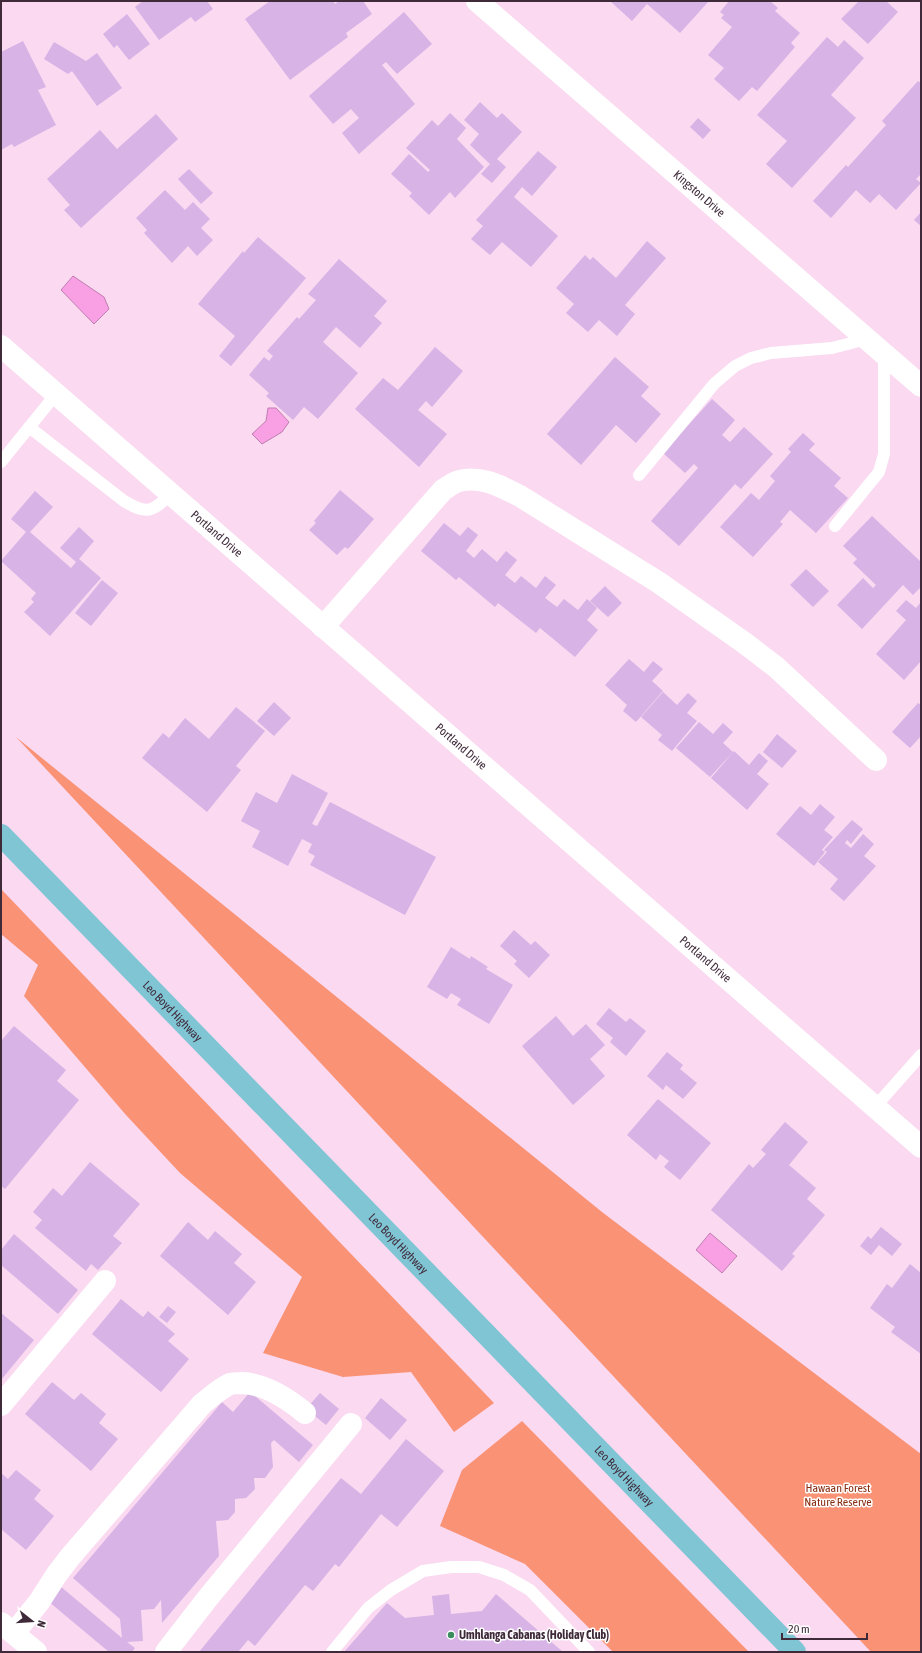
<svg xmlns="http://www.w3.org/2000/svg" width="922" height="1653" font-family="'Asap Condensed',sans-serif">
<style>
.forest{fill:#fa9275}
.water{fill:#f8a0e3;stroke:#c07db0}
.building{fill:#d7b3e6}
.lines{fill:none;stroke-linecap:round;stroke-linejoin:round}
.lane{stroke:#fff;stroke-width:12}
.street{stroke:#fff;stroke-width:22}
.primary{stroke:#80c5d4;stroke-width:22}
.poi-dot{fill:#3b8d5f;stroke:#fff;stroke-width:1.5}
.labels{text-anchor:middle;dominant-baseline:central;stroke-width:3;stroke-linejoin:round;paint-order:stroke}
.street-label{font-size:12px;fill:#3f2a3a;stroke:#fff}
.park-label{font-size:12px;fill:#892d12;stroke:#fff}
.poi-label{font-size:12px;font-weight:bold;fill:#3f2a3a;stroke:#fff;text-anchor:start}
</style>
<rect width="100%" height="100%" fill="#fad9f1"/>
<path class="forest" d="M16,737l586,475 319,242v198h-50z
M1,889l493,514 -40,29 -43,-60 -68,5 -80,-24 39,-76 -122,-104 -54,-58 -102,-119 14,-31 -37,-31z
M522,1421l227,231h-136l-88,-88 -85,-38 22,-56z"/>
<path class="water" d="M73,276l31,21 5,12 -15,15 -33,-34z
M268,408h8l13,14 -7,10 -20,12 -10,-10 14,-13z
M710,1233l27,23 -15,17 -26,-23z"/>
<path class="building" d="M143,1h64l6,8 -18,13 -4,-5 -32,23 -24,-33z
M270,1h63l2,3 4,-3h24l9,13 -26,19 2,4 -58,43 -45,-61z
M610,1h99l-29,32 -33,-29 -15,17z
M729,1h41l8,7 -3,3 25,22 -9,10 4,4 -38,44 -5,-4 -13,14 -25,-22 10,-11 -16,-13 24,-28 -11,-9 3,-3 -4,-3z
M859,1h27l12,11 -30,32 -27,-25z
M404,12l28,32 -35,30 -11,-12 -4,3 33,39 -56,50 -17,-21 17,-15 -8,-9 -18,15 -24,-28z
M127,14l23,30 -21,16 -12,-15 -3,3 -11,-14z
M827,37l11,10 6,-7 20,18 -33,37 25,23 -64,70 -26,-24 21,-23 -30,-26z
M23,41l23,46 -8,3 18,35 -42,22 -2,-3 -11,6v-98z
M54,42l32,19 11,-8 25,35 -25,18 -25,-35 -4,3 -24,-15z
M918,81l3,2v91l-5,5 5,4 -25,27 -17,-16 -9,9 -14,-13 -25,28 -18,-17 33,-36 2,2 38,-42 -4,-4z
M480,102l17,16 5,-5 20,19 -25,27 9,8 -14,16 -11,-9 9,-10 -20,-19 9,-11 -15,-14z
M450,113l16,15 -9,11 27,28 -29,31 -5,-6 -21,23 -20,-19 3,-3 -21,-19 18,-20 19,18 2,-2 -24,-22 26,-28 6,6z
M156,114l22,25 -97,89 -17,-18 6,-5 -23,-26 53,-49 17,19z
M698,118l13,12 -8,9 -13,-12z
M538,151l19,16 -25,29 -10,-9 -8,10 44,39 -27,31 -29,-25 -12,13 -19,-16 12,-13 -7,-6z
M189,169l24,24 -12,11 -23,-25z
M165,190l20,20 8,-8 17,17 -9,9 12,12 -16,16 -9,-10 -16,17 -28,-30 3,-3 -11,-12z
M921,212v14l-7,-6z
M258,237l48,41 -75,88 -12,-10 16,-20 -37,-32 45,-53 1,2z
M647,241l19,17 -41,47 10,9 -18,22 -18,-16 -11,12 -22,-19 8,-9 -18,-16 29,-33 5,5 3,-3 23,21z
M339,259l48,42 -13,15 8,7 -22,25 -24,-21 -13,15 35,31 -40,46 -14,-12 -11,13 -27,-24 3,-3 -20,-18 15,-18 5,4 4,-5 -6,-5 30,-34 2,2 17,-19 -8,-6z
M435,347l28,24 -31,36 -6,-6 -8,9 29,24 -28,33 -64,-58 28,-31 15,12z
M615,357l34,30 -8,9 20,18 -25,29 -20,-18 -35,40 -34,-31z
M712,399l23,21 -13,15 8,7 14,-15 29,27 -32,35 -6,-5 -56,62 -28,-25 47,-53 -4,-4 -9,9 -22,-20z
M803,433l12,11 -6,6 32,28 -7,8 14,12 -32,35 -26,-23 -10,12 3,2 -30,33 -33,-30 31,-34 8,7 16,-19 -5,-5 21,-24 -3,-3z
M340,490l34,29 -26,30 -3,-2 -8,8 -28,-25 7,-7 -2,-2z
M35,491l18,16 -23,25 41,36 5,-6 -16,-14 19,-21 15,14 -15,18 22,19 -51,58 -26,-24 10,-10 -3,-3 5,-6 -35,-32 25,-29 -15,-13z
M872,516l49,46v25l-8,8 -10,-10 -41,44 -25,-24 26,-27 10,10 3,-3 -23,-22 4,-4 -14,-13z
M444,523l16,13 8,-9 10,8 -12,16 8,7 8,-9 15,13 9,-11 11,9 -12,15 10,8 6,-7 15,12 9,-12 11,9 -11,13 12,9 7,-8 14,11 9,-11 10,9 -10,12 11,10 -23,27 -35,-29 -4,5 -38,-30 -3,4 -36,-30 -3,3 -35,-29z
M806,569l23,22 -16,16 -23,-22z
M102,580l16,13 -27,33 -16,-13z
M605,586l17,17 -14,14 -18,-16z
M906,600l10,8 5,-6v59l-17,19 -28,-26 30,-34 -10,-9z
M629,659l15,13 9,-11 10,8 -11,12 11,10 -27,31 -13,-11 4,-6 -22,-20z
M663,692l14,13 11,-12 9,8 -10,12 10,8 -25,30 -14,-11 4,-5 -21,-18z
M274,702l17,16 -17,18 -17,-15z
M918,703l3,2v31l-11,12 -18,-16z
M236,707l29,24 -29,35 5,4 -34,42 -65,-54 21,-25 6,5 16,-20 24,21z
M699,722l14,12 10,-11 10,9 -10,11 10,9 -23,25 -34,-29z
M777,734l20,17 -15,17 -19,-16z
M734,751l15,14 10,-12 9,8 -11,13 12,10 -22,26 -36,-32z
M292,774l36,19 -16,31 5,2 13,-24 106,55 -31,58 -95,-50 5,-9 -7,-4 4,-8 -10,-5 -14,27 -36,-19 8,-16 -19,-10 15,-29 21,11z
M820,804l15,13 -11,13 9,7 -11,13 3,2 -11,14 -38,-32 24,-28 11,9z
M852,820l11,9 -12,15 -4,-4 -2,3 6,5 12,-14 11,10 -10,12 12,10 -32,35 -14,-12 8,-10 -20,-17 9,-10 -3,-2z
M514,930l17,15 4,-4 15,14 -21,23 -15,-14 3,-3 -17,-15z
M451,947l19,12 1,-3 17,11 -2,2 27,16 -24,39 -32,-19 4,-6 -10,-6 -4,6 -20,-12z
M609,1008l17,14 4,-4 16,13 -20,25 -16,-14 3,-4 -17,-14z
M556,1016l17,20 13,-12 19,21 -15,14 15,17 -32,29 -51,-59z
M14,1026l52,44 -9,11 22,19 -74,89 -4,-3v-145z
M667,1052l16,13 -3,4 17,14 -14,16 -17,-14 -3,5 -16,-14z
M658,1099l53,44 -31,37 -16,-13 5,-6 -9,-7 -4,6 -29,-25z
M785,1122l23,20 -19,23 27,23 -9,11 18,16 -33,39 3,2 -13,15 -71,-61 38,-46 4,4 13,-14 -5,-4z
M90,1162l50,42 -27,32 9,7 -24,27 -7,-6 -5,7 -51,-43 7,-8 -9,-8 20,-24 9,8z
M188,1222l20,18 7,-9 27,23 -8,9 22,19 -28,33 -68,-59z
M881,1227l21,17 -10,12 -13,-11 -8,10 -11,-9 8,-10 3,3z
M14,1234l64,56 -20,24 -57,-49v-15z
M910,1264l11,9v81l-30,-22 4,-5 -25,-19 17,-24 5,4z
M121,1299l22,18 5,-6 27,23 -7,7 21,18 -28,33 -69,-58z
M168,1306l8,6 -9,11 -8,-6z
M1,1313l33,27 -33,40z
M52,1382l22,18 7,-7 25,21 -7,9 19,16 -27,32 -66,-57z
M250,1392l63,53 -14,17 -25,-22 -3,3 2,24 -8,11h-11l1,11 -9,9 -11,1v13l-7,8 -12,1 3,35 -57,67 -1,-23 -7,9 -13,1 2,31 -16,1 8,6 -3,4h-23l-61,-51 12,-15 62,52 -2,-19 -47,-41 149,-176 11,10z
M320,1393l19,16 -13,16 -20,-16z
M381,1398l26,22 -17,20 -25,-22z
M406,1439l38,32 -47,56 -16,-13 -42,53 -4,-3 -22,27 -8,-6 -50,61 -7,-6 -10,12h-39l142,-174 20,16z
M16,1470l25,20 -7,9 20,17 -28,34 -25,-21v-56l7,6z
M449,1594l2,20 31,-3 14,-17 67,58h-219l43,-49 18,15 29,-3 -2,-19z"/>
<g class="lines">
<path class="lane" d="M29,427l95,74c23,14 28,11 47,-7
M1,462l55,-68
M639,475l75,-91 21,-18 16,-8 20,-5 61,-5 35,-9
M835,526l44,-54 5,-18v-100
M875,1107l46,-52
M332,1652l36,-44 23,-18 32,-19 28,-4h28l25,8 26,15 59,62"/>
<g class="street">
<path id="s1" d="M477,1l444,385"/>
<path id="s2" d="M1,346l920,801"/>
<path d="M323,627l120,-137c5,-3 11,-8 16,-9 22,-6 43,6 61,15l138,86 88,62 30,23 100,93"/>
<path d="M1,1405l104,-124"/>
<path d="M1,1623l35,29"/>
<path d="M14,1633l25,-31 18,-28 13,-17 132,-153c9,-7 17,-15 28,-20 3,-1 8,-1 12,-1 23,1 45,15 63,30"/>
<path d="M166,1652l41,-53 144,-175"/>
</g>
<path class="primary" id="s3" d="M1,835l794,817"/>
</g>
<circle class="poi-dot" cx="451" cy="1635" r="4"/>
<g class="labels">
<g class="street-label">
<text stroke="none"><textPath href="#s1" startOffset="294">Kingston Drive</textPath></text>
<text stroke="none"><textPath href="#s2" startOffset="286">Portland Drive</textPath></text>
<text stroke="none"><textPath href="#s2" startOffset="610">Portland Drive</textPath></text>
<text stroke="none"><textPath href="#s2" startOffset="934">Portland Drive</textPath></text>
<text stroke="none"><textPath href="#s3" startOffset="246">Leo Boyd Highway</textPath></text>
<text stroke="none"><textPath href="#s3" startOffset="570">Leo Boyd Highway</textPath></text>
<text stroke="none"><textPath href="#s3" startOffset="894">Leo Boyd Highway</textPath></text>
</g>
<g class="park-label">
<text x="838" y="1488">Hawaan Forest<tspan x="838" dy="14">Nature Reserve</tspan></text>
</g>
<g class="poi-label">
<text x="459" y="1635">Umhlanga Cabanas (Holiday Club)</text>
</g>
</g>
<rect width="922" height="1653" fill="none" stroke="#3f2a3a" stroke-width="4"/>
<g transform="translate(32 1621) rotate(107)" stroke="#ffffff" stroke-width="3" paint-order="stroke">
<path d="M0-3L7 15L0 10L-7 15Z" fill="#3f2a3a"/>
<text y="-6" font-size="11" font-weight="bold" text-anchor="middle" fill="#3f2a3a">N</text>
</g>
<path d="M782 1633v6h85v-6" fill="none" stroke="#3f2a3a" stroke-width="2"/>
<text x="788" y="1633" font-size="12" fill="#3f2a3a" stroke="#ffffff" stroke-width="3" paint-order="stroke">20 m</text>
</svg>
